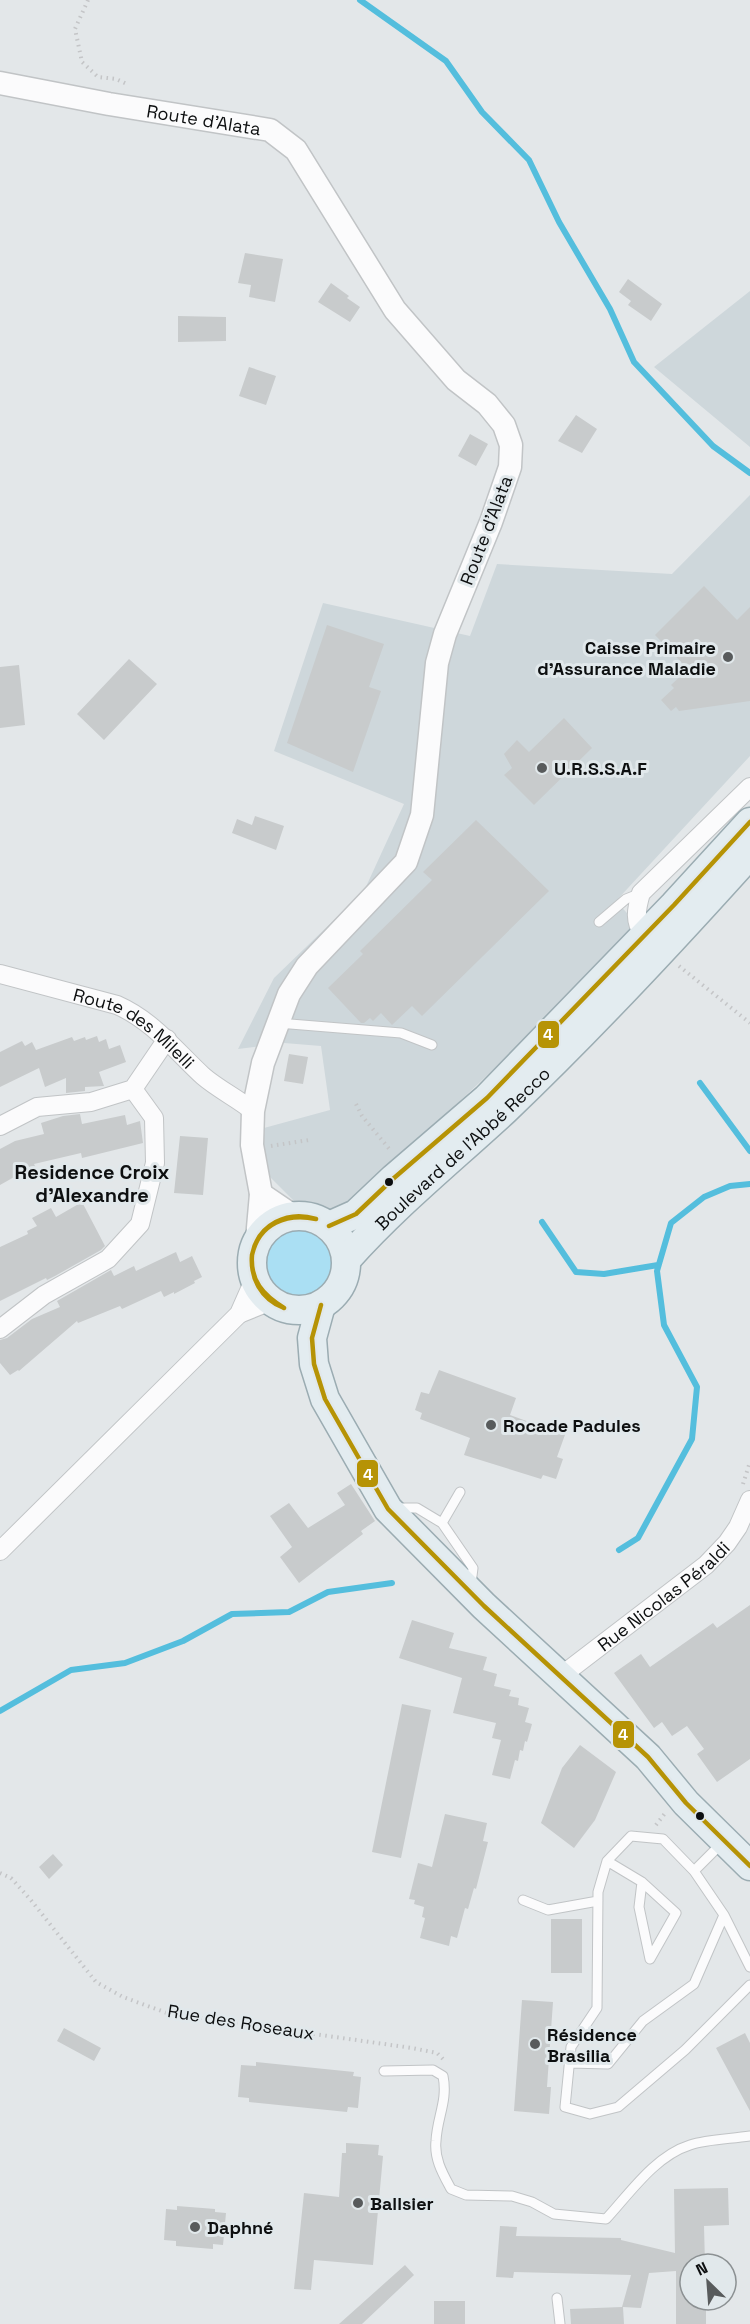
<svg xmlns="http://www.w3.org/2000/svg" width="750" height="2324" font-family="'Space Grotesk',sans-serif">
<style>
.built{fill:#ced7db}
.green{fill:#aadff3}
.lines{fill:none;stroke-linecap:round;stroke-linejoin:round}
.stream{stroke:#54bedd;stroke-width:6}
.building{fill:#c8cbcc}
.service-casing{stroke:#c1c4c6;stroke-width:11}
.minor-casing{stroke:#c1c4c6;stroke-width:20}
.tertiary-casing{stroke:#c1c4c6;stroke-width:25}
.primary-casing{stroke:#9bacb2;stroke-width:31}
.path{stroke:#c4c5c7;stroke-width:4;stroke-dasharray:1.5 4.5;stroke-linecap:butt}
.service{stroke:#fbfbfc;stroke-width:9}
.minor{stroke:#fbfbfc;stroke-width:18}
.tertiary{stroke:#fbfbfc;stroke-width:22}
.primary{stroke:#e3ecf0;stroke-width:28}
.bus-1-casing{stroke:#e1e8eb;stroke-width:9}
.bus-1{stroke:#b69305;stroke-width:4.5}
.poi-dot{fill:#585b5c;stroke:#e1e8eb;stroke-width:2}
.bus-dot{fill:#0d0f10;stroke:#e1e8eb;stroke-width:2}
.labels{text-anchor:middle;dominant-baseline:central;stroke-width:6;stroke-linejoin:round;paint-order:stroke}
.street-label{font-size:18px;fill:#0d0f10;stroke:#e1e8eb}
.poi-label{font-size:18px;font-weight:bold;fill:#0d0f10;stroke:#e1e8eb;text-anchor:start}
.neighbourhood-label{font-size:20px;font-weight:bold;fill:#0d0f10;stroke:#e1e8eb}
.line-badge{stroke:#e1e8eb;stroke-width:2}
.badge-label{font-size:16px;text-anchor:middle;font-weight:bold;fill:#fff}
</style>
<rect width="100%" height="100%" fill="#e3e7e9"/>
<path class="built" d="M750,291v156l-96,-80z
M750,495v261l-134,145 20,22 -16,27 -265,250 -23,11 -33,-5 -32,-32 -6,-19 3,-27 66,-18 -9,-64 -37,-3 -46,6 36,-71 90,-87 40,-87 -130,-53 49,-148 147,33 27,-72 175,10z"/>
<path class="green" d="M263 1263a35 35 0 1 1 70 0a35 35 0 1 1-70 0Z"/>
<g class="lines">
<path class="stream" d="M360,0l86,61 36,51 47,48 30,62 51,87 24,53 79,84 37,27
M700,1083l50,68
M542,1222l34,50 28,2 54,-9
M619,1550l19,-12 54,-99 5,-52 -33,-62 -7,-54 14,-48 33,-26 26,-11 20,-2
M0,1711l71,-41 54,-7 58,-22 49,-27 57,-2 39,-20 64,-9"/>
</g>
<path class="building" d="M245,253l38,6 -8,43 -26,-5 2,-12 -13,-2z
M628,279l34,25 -11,17 -23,-16 3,-4 -12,-9z
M331,283l18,13 -2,2 13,9 -10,15 -32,-20z
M178,316l48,1v24l-48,1z
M249,367l27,9 -10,29 -27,-9z
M576,415l21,14 -15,24 -24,-12z
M470,434l18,10 -12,22 -18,-10z
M704,586l33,34 13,-13v94l-71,10 -3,-4 -5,4 -10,-11 13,-12 -3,-3 17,-16 -33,-34z
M327,625l57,19 -15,43 12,4 -28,81 -66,-29z
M129,659l28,25 -53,56 -27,-26z
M19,665l6,60 -25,3v-61z
M564,718l28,30 -58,57 -30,-30 8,-7 -8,-14 13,-14 12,12z
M255,816l29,10 -8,24 -44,-17 5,-14 15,6z
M476,820l73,71 -127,125 -10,-10 -20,19 -11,-12 -8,8 -3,-3 -6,5h-3l-33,-35 35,-34 -3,-3 72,-71 -9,-8z
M97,1036l2,6 7,-3 3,10 11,-4 6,17 -27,10 5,14 -19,1v4l-19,2v-15l-21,9 -6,-19 -39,19v-35l22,-11 3,5 7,-4 4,8 36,-13 2,4 11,-4 1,3z
M289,1054l19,3 -5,27 -19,-3z
M80,1114l2,10 43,-9 2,10 13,-4 3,22 -61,15 -1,-5 -47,11 4,8 -19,9 -3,-5 -16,9v-36l15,-8 29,-7 -3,-11 22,-7z
M180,1136l28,2 -5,57 -29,-2z
M82,1202l23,44 -4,4 -46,26 -8,4 -1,-2 -46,23v-54l28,-13 -1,-3 10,-5 -5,-8 19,-10 5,9z
M176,1252l4,10 12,-6 10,21 -8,4 1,2 -21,11v-2l-10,5 -3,-6 -39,18 -2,-3 -42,17 -1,-2 -58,50 -1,-1 -8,5 -10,-12v-23l7,-2 25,-19 28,-12 -3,-6 54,-31 3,6 20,-10 2,5z
M439,1370l77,28 -6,17 33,12 1,-3 22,8 -9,25 6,2 -7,20 -13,-4 -2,4 -77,-24 6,-17 -50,-19 2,-6 -7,-3 6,-18 8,2z
M351,1484l24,37 -14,10 2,3 -64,49 -19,-26 12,-10 -22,-31 19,-13 19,25 37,-23 -8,-12z
M750,1605v154l-33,23 -20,-28 7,-5 -17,-23 -15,10 -10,-14 -8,6 -40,-55 27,-19 9,13 63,-44 4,5z
M412,1620l42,13 -5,15 38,9 -4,13 14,4 -3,12 17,4 -2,6 10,2 -1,7 11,3 -4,14 7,2 -5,18 -2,-1 -2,10 -3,-1 -2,11 -3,-1 -5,19 -18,-4 9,-35 -9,-2 4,-15 -43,-10 9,-35 -63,-20z
M402,1704l29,6 -30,148 -29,-6z
M580,1745l36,27 -21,48 -21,28 -33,-25 21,-55z
M445,1814l42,9 -4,18 5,1 -12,47 -2,-1 -6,21 -3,-1 -8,30 -6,-2 -2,10 -29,-8 5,-20 -3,-1 2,-10 -10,-3 1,-4 -6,-1 9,-36 14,4z
M53,1854l10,11 -14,14 -10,-12z
M551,1919h31v54h-31z
M522,2000l31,2 -6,85h4l-2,27 -35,-3z
M64,2028l37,20 -7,13 -37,-20z
M745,2033l5,10v68l-34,-63z
M256,2062l98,10 -1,4 8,1 -3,31 -10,-1 -1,5 -98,-10v-4l-11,-1 3,-32 15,1z
M346,2143l33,2 -1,10 5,1 -10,109 -59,-5 -3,30 -17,-1 10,-96 35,4 3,-44h4z
M728,2188l1,37 -25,1 1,38h-15v36h16v24h-30v-53l-27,2 -8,35 -18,-1 1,17h-53l-1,-15 52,-2 9,-32 -117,-3 -1,6 -17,-1 4,-51 17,1 -1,9 105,2v2l54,13 -1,-64z
M177,2206l38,3v3l11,1 -3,32 -10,-1v5l-37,-3v-5l-12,-1 2,-31 11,1z
M405,2265l9,10 -52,49h-23z
M434,2301h31v23h-31z"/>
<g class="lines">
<g class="service-casing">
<path id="service" d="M599,922l27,-23 15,-6
M278,1023l123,10 31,12
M396,1508h21l25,15 31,45 -2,16
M442,1523l18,-31
M607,1861l35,21 34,31 -26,46 -11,-52 3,-25
M694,1871l29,-29
M523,1900l25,10 50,-9
M750,1967l-26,-52 -30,-44 -31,-32 -32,-3 -24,25 -9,31 -1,116 -26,39 -6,60 25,7 28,-7 67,-57 65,-65
M569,2063l39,1 35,-43 51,-37 30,-69
M384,2071l49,-1 10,6c5,25 -6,41 -7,65 -2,18 7,33 15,48l15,6 46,1 20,6 22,12 52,5c24,-26 49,-63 84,-74 18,-6 41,-6 60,-9
M557,2298l3,26"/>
</g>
<g class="minor-casing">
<g id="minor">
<path d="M644,936c-10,-15 -8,-26 -3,-43l109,-106"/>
<path id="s1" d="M0,974l117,31c36,16 58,45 86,71 15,13 34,22 50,35"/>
<path d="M0,1126l37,-19 54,-5 42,-13 34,-50"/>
<path d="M239,1314l32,-13"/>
<path d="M0,1329l44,-34 64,-36 32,-35 15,-61 -1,-45 -21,-29"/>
<path d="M0,1551l239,-237 15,-34"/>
<path id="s2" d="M561,1676l145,-111 21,-22 11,-16 12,-27"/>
</g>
</g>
<g class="tertiary-casing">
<g id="tertiary">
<path id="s3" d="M0,83l109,21 161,26 26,20 99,160 61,70 31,24 17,21 7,20 -1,22 -19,55 -46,112 -8,29 -15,152 -16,47 -99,104 -18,28 -26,69 -10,48 -1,34 9,49 -4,45"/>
<path d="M261,1194l31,21"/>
</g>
</g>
<g class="primary-casing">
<g id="primary">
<circle cx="299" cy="1263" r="47"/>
<path d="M329,1226l27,-12 38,-36 93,-80 187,-193 76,-83"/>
<path id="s4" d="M347,1259c48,-54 105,-100 158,-149 86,-82 166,-168 245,-256"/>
<path d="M321,1305l-9,33 2,26 11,35 63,110 96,97 164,151 38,46 64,63"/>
</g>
</g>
<path class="path" d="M88,0l-13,29 7,33 16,15 18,2 13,6
M679,966l71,57
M356,1104l6,12 29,35
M271,1146l38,-6
M743,1484l7,-22
M656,1825l10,-13
M0,1873l11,5 19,21 66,83 27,15 44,16 245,35 25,5 6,6"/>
<use href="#service" class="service"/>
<use href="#minor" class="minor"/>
<use href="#tertiary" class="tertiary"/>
<use href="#primary" class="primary"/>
<g class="bus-1-casing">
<path id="bus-1" d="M329,1226l27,-12 38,-36 93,-80 187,-193 76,-83
M252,1255c-2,26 11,40 32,53
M252,1255c-2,23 9,44 32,53
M252,1255c6,-31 36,-45 64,-36
M252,1255c7,-32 35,-42 64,-36
M321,1305l-9,33 2,26 11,35 63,110 96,97 164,151 38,46 64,63"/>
</g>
<use href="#bus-1" class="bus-1"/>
</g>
<g class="poi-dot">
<circle cx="728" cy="657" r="6"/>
<circle cx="542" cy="768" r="6"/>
<circle cx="491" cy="1425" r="6"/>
<circle cx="535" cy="2044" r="6"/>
<circle cx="358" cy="2203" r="6"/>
<circle cx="195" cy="2227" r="6"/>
</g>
<g class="bus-dot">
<circle cx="389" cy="1182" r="5"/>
<circle cx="700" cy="1816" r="5"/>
</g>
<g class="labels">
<g class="street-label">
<text stroke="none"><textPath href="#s3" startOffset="207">Route d'Alata</textPath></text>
<text transform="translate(486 530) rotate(-69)">Route d'Alata</text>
<text stroke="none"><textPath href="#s1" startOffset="147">Route des Milelli</textPath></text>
<text stroke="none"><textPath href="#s4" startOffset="160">Boulevard de l'Abbé Recco</textPath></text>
<text stroke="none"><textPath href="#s2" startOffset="130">Rue Nicolas Péraldi</textPath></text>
<text transform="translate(241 2022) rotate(9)">Rue des Roseaux</text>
</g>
<g class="poi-label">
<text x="716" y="647" text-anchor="end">Caisse Primaire<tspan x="716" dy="21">d'Assurance Maladie</tspan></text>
<text x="554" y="768">U.R.S.S.A.F</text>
<text x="503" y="1425">Rocade Padules</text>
<text x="547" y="2034">Résidence<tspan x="547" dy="21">Brasilia</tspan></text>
<text x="370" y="2203">Ballsier</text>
<text x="207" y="2227">Daphné</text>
</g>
<g class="neighbourhood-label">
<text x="92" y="1172">Residence Croix<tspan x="92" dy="23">d'Alexandre</tspan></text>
</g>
</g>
<g class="line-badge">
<rect x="537" y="1020" width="23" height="29" rx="6" fill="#b69305"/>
<rect x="356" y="1459" width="23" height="29" rx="6" fill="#b69305"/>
<rect x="612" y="1720" width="23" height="29" rx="6" fill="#b69305"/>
</g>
<g class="badge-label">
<text x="548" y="1040">4</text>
<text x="368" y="1480">4</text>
<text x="623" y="1740">4</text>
</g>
<g transform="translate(708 2282) rotate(335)"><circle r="28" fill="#e1e8eb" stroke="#8c9193" stroke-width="1.5"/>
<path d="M0-4.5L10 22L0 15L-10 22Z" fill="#585b5c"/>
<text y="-9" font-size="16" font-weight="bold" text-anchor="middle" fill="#0d0f10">N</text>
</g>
</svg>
